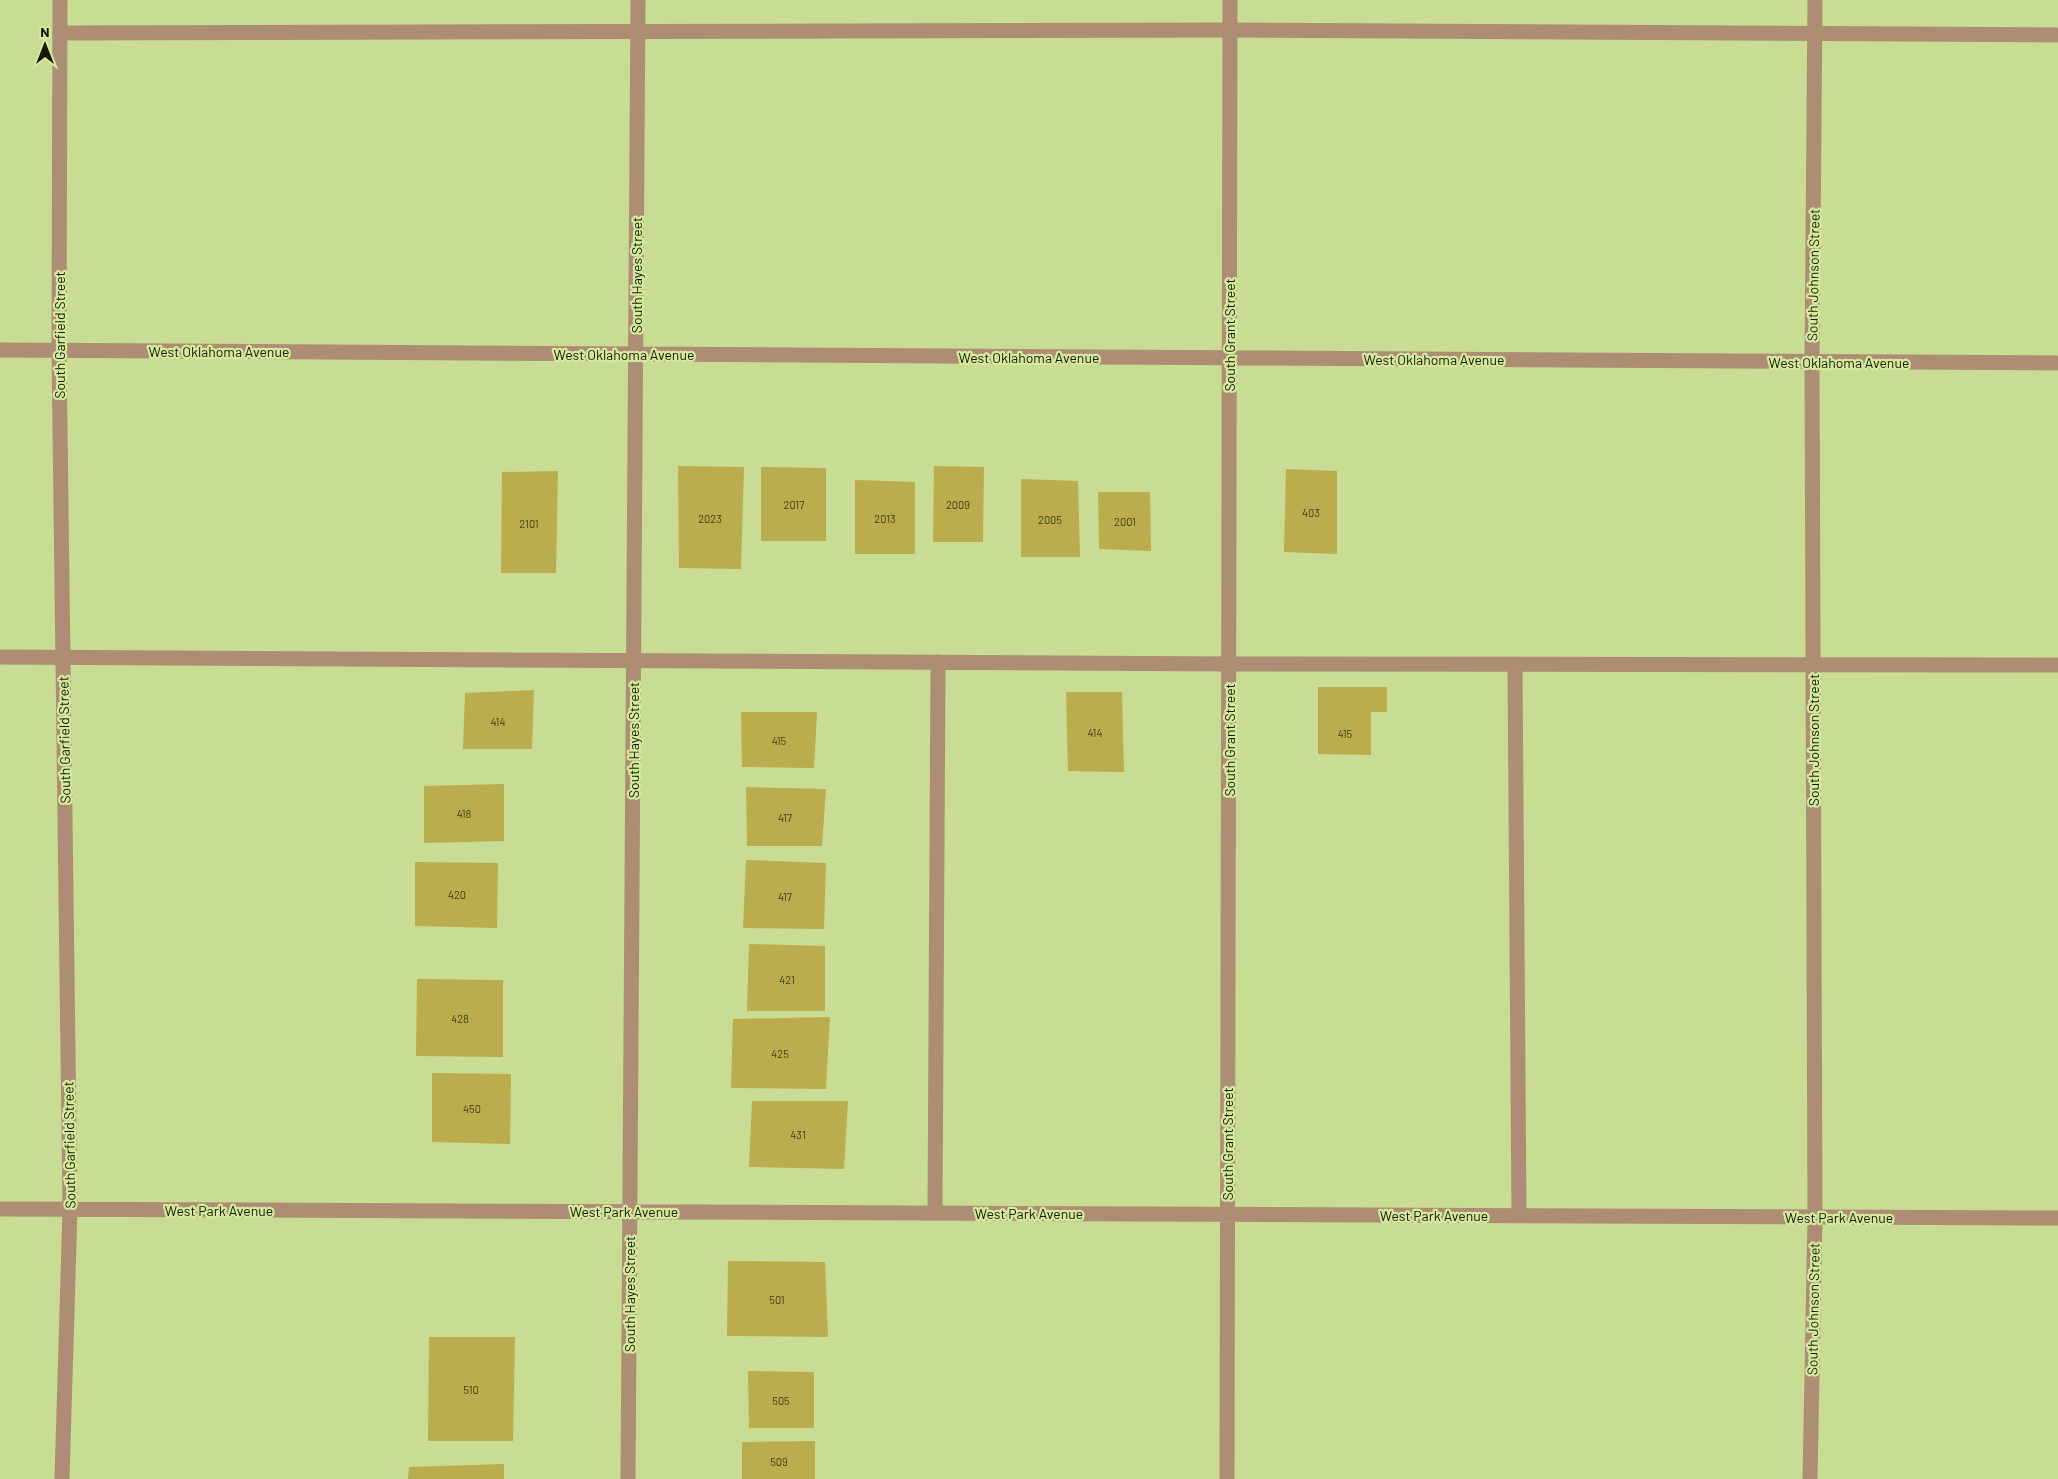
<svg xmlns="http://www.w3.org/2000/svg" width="2058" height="1479" font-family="Barlow,sans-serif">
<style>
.building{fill:#bbac4e}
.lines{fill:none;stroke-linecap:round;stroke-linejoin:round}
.lane{stroke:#ad8d74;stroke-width:15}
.street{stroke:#ad8d74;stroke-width:15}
.labels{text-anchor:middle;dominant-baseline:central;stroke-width:4.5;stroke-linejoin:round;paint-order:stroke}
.number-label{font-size:11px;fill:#3e3e14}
.street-label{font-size:14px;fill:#141a00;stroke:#d6ea9f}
</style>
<rect width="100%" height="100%" fill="#c9dc93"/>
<path class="building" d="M678,466l66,1 -3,102 -62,-1z
M934,466l50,1 -1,75h-50z
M761,467l65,1v73h-65z
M1286,469l51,2v83l-53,-2z
M558,471l-2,102h-55l1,-101z
M1021,479l57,2 2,76h-59z
M855,480l60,2v72h-60z
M1098,492h52l1,59 -52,-2z
M1318,687h69v25h-16v43l-53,-1z
M534,690l-2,59h-69l2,-56z
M1066,692h56l2,80 -56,-1z
M741,712h76l-3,56 -72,-1z
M504,784v57l-80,2v-57z
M746,787l80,2 -4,57h-75z
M746,860l80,3 -2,66 -81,-1z
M415,862l83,1 -1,65 -82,-2z
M749,944l76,2v65h-78z
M417,979l86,1v77l-87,-1z
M830,1017l-4,72 -95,-1 2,-69z
M432,1073l79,1 -1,70 -78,-2z
M752,1101h96l-4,68 -95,-2z
M728,1261l97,1 3,75 -101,-1z
M429,1337h86l-2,104h-85z
M748,1371l66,1v56h-65z
M815,1441v38h-73v-37z
M504,1464v15h-96l1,-12z"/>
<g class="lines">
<path class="lane" d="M60,33l1170,-3 828,5
M0,657l1229,7 829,1
M1515,664l4,551
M935,1213l3,-551"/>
<path class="street" d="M60,0l-1,350 11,859 -8,270
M0,350l2058,13
M0,1209l2058,9
M628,1479l10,-1479
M1227,1479l3,-1479
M1810,1479l5,-262 -3,-855 3,-362"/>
</g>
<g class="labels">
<g class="number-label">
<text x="794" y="504">2017</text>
<text x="958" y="504">2009</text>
<text x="1311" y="512">403</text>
<text x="710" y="518">2023</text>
<text x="885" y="518">2013</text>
<text x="1050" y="519">2005</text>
<text x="1125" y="521">2001</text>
<text x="529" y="523">2101</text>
<text x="498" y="721">414</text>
<text x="1095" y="732">414</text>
<text x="1345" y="733">415</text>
<text x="779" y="740">415</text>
<text x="464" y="813">418</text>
<text x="785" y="817">417</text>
<text x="457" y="894">420</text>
<text x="785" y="896">417</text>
<text x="787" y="979">421</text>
<text x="460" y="1018">428</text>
<text x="780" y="1053">425</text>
<text x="472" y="1108">450</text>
<text x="798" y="1134">431</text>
<text x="777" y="1299">501</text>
<text x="471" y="1389">510</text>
<text x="781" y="1400">505</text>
<text x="779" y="1461">509</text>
</g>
<g class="street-label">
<text transform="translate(636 275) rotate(-90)">South Hayes Street</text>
<text transform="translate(1813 275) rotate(-89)">South Johnson Street</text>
<text transform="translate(59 335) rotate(-90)">South Garfield Street</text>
<text transform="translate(1229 335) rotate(-90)">South Grant Street</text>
<text x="219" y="351">West Oklahoma Avenue</text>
<text x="624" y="354">West Oklahoma Avenue</text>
<text x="1029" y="357">West Oklahoma Avenue</text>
<text x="1434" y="359">West Oklahoma Avenue</text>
<text x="1839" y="362">West Oklahoma Avenue</text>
<text transform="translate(64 740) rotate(-91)">South Garfield Street</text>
<text transform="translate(633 740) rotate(-90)">South Hayes Street</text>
<text transform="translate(1229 740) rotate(-90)">South Grant Street</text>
<text transform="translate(1813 740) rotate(-90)">South Johnson Street</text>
<text transform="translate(1227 1144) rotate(-90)">South Grant Street</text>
<text transform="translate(69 1145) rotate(-91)">South Garfield Street</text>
<text x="219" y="1210">West Park Avenue</text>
<text x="624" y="1211">West Park Avenue</text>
<text x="1029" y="1213">West Park Avenue</text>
<text x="1434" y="1215">West Park Avenue</text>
<text x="1839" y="1217">West Park Avenue</text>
<text transform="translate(629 1294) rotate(-90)">South Hayes Street</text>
<text transform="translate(1813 1309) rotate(-89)">South Johnson Street</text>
</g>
</g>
<g transform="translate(45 45)" stroke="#d6ea9f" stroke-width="4" paint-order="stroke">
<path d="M0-4L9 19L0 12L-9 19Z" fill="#141a00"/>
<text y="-8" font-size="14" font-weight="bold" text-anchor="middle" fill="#141a00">N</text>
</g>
</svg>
